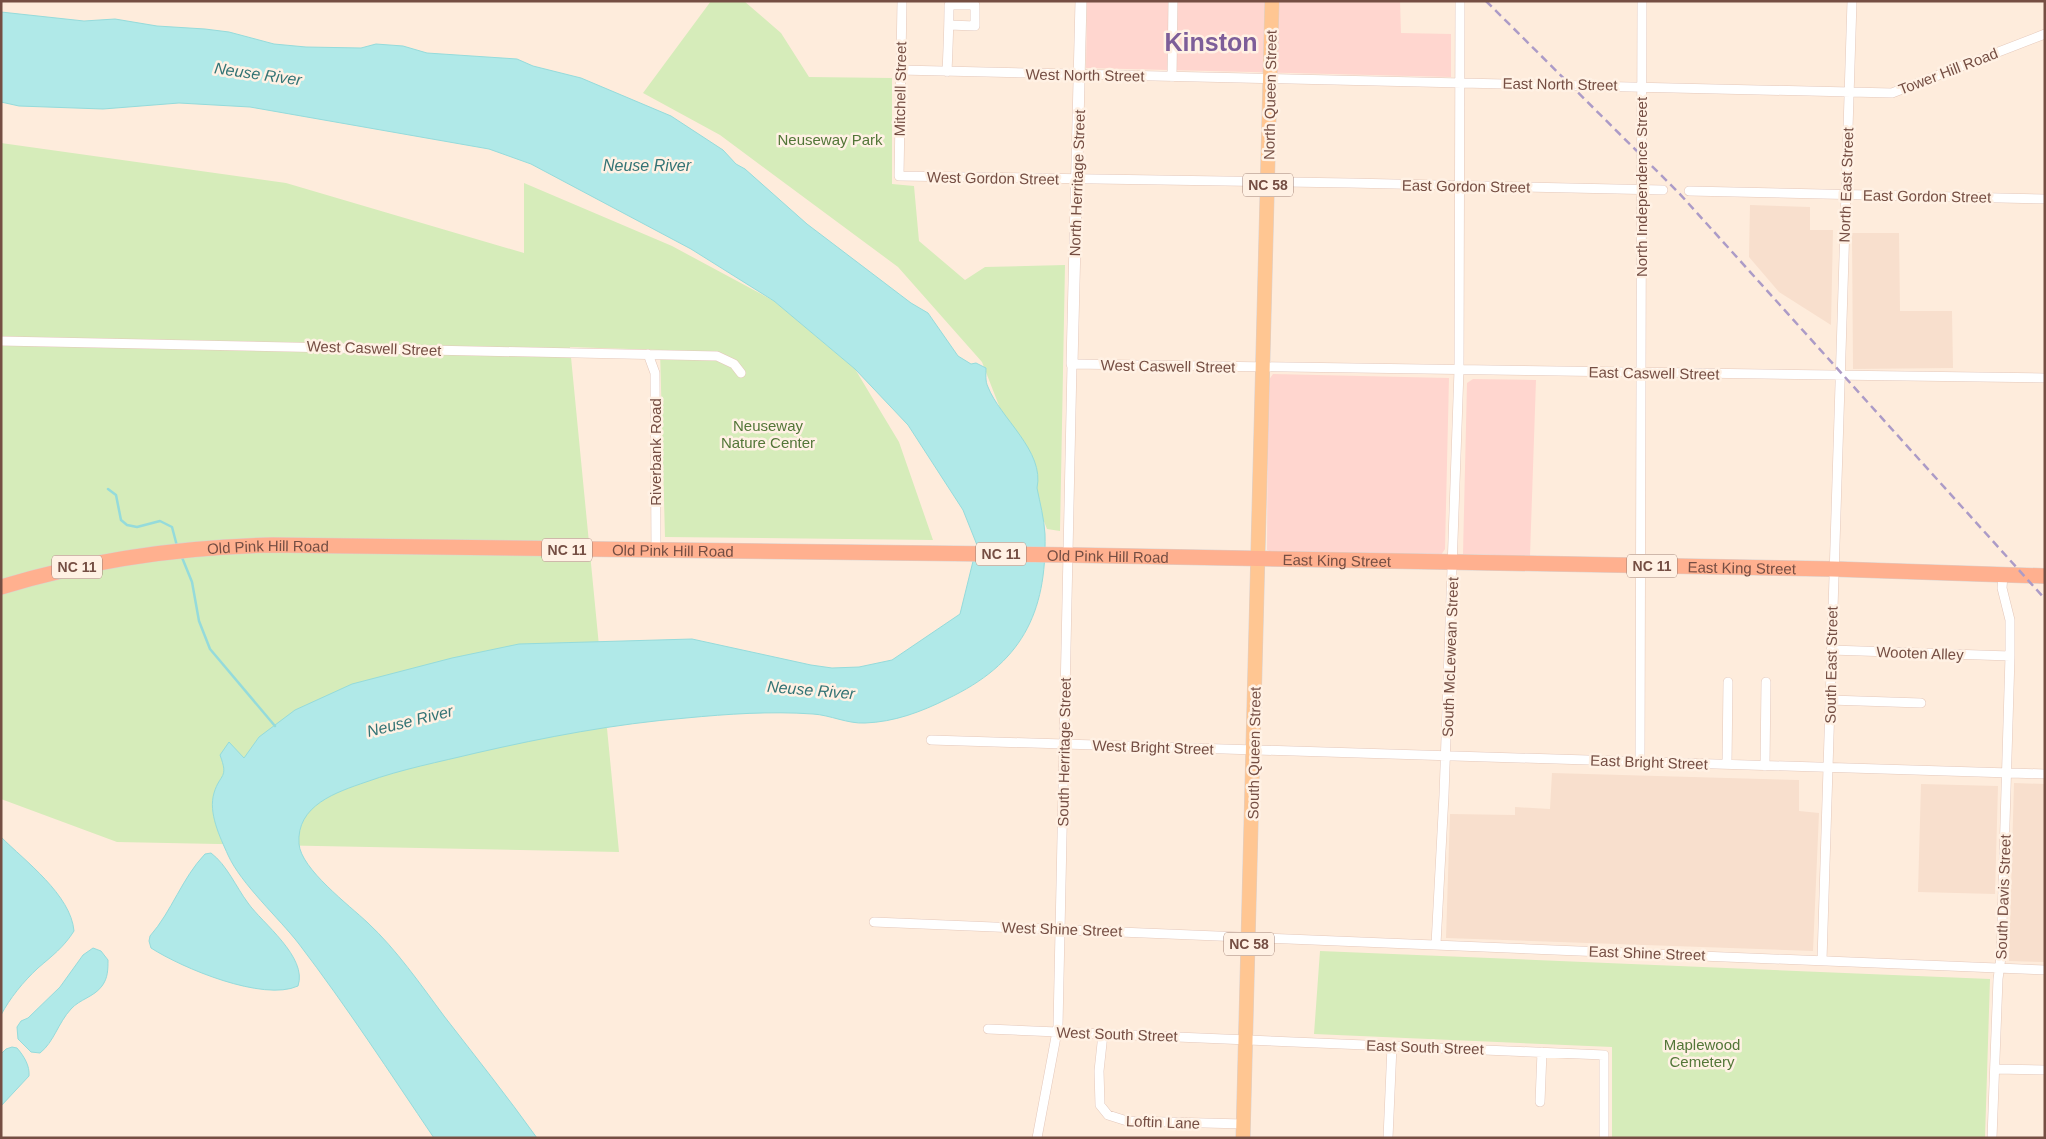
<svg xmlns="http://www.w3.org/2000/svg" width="2046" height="1139" font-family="Helvetica,sans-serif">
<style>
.residential{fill:#f8dfcd}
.commercial{fill:#ffd6cf}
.green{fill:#d6ecba}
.water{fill:#b0e9e8;stroke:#95dbdb}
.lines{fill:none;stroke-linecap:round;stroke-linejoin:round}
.stream{stroke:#95dbdb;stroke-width:2.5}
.minor-casing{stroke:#e4c8bb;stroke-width:10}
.tertiary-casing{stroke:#e4c8bb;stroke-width:12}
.primary-casing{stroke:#dbd1ce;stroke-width:15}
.trunk-casing{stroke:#dbd1ce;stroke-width:16}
.minor{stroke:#fff;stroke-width:9}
.tertiary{stroke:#fff;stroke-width:11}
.primary{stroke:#ffc692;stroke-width:14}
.trunk{stroke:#ffb08f;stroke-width:15}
.rail{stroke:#ac9bc7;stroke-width:2.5;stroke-dasharray:8 5;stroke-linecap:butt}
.labels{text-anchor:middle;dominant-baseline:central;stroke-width:5;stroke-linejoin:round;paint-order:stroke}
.shield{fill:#fff1e4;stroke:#9e7f73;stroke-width:1}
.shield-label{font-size:14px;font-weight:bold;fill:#754e43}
.street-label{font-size:15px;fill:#754e43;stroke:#fff1e4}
.park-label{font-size:15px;fill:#537638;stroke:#fff1e4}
.water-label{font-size:16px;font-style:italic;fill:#347475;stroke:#fff1e4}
.town-label{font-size:25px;font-weight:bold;fill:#7d5e99;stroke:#fff1e4}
</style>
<rect width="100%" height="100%" fill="#feecdc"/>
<path class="residential" d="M1750,205l60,2v23h23l-2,95 -52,-33 -30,-35z
M1852,233h47l1,78h52l1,57 -100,1z
M1552,773l247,7v31l20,2 -6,138 -367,-13 4,-124 65,1v-8l35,2z
M2014,783l31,1v178l-36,-1z
M1921,784l77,2 -3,108 -77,-2z"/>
<path class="commercial" d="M1087,1h313l1,32 50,1v43l-365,-9z
M1273,374l176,4 -4,171 -4,6 -169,-3 -5,-2 1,-169z
M1473,379l63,1 -6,176 -67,-2 4,-171z"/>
<path class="green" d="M711,1h33l37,32 28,44 83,1v106l22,2 5,55 46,39 20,-13 80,-2 -5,266 -13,-2 -65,-167 -84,-95 -178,-132 -77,-42z
M1,143l285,40 238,70v-70l148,63 102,55 81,68 44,73 34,98 -268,-3 -5,-187 -90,-3 49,505 -502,-10 -116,-43z
M1320,951l670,28 -5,159h-373v-91l-298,-13z"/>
<path class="water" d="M1,12l83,9 31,-2 42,7 48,3 24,3 45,12 32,3 55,1 15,-4 27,2 24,7 90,6 16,7 48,12 90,38 52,34 13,14 9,5 62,55 104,79 17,10 30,43 13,8 5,-1 10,5c0,6 -1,13 2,19 12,31 57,64 49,101 3,15 7,30 8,46 2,80 -24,130 -98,165 -26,13 -53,23 -82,24 -17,1 -35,-8 -52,-9 -43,-3 -85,0 -127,4 -72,6 -140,19 -210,35 -37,9 -74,16 -110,29 -29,10 -70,23 -67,62 2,25 50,61 69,79 28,26 53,62 76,93 31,40 63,80 93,122h-103c-44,-65 -87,-131 -135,-194 -20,-26 -58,-60 -71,-89 -8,-18 -20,-42 -14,-62 6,-20 15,-14 6,-38l9,-13 15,16 15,-21 36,-27 57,-26 100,-26 67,-14 173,-5 119,26 21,3 27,-1 33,-7 68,-46 17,-69 -14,-35 -55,-85 -53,-56 -81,-68 -83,-52 -160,-85 -42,-15 -239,-42 -71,-4 -76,6 -84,-3 -18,-4z
M1,837c24,24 70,58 73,94 -10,16 -22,25 -36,37 -15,14 -28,30 -37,47z
M211,853c16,12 25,34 37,50 14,20 60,54 50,83 -35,16 -116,-18 -147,-38l-2,-7 1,-5c22,-25 32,-58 55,-82z
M93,948l8,3 7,9c0,9 0,18 -6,26 -8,11 -22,13 -31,23 -13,14 -17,33 -31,44l-9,-1 -13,-13 -1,-12 4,-6 7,-3 32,-31 23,-32z
M12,1047l5,1c7,8 13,18 12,28l-28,30v-52l5,-5z"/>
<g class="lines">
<path class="stream" d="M108,489l8,6 5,25 6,5 10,2 23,-6 12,6 5,19
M181,555l11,27 7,39 11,28 65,77"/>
<g class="minor-casing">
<path id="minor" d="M902,1l-3,175 451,7 313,7
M900,70l992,23 153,-59
M947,72c1,-22 2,-45 2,-67h26v21l-26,-1
M1172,77l1,-76
M1689,191l356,8
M1,341l716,15 17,8 7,9
M648,354l7,19 1,179
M1831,650l179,6
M1830,700l91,3
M931,740l1114,34
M1640,761l2,-760
M1727,764l1,-82
M1765,766l1,-84
M874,922l1171,48
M1436,944l8,-149 15,-425 1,-369
M1822,960l30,-959
M988,1029l616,26v83
M1103,1034l-4,37 1,34 8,10 19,6 117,3
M1995,1069l50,1
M1540,1102l2,-50
M1037,1138l21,-112 14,-662 973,14
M1388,1138l4,-92
M1992,1138l6,-159 3,-22 9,-301v-36l-8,-32 1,-13"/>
</g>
<g class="tertiary-casing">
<path id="tertiary" d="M1072,364l9,-363"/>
</g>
<g class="primary-casing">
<path id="primary" d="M1243,1138l29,-1137"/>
</g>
<g class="trunk-casing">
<g id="trunk">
<path id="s1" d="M1,587c89,-27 178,-40 271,-42l797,10 764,14 212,7"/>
</g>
</g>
<use href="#minor" class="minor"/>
<use href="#tertiary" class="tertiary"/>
<use href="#primary" class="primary"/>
<use href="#trunk" class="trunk"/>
<path class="rail" d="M1486,1l193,192 366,406"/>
</g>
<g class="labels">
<g class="shield">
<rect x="1243" y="173.5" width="50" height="23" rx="4"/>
<rect x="542" y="538.5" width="50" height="23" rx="4"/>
<rect x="976" y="542.5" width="50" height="23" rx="4"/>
<rect x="1627" y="554.5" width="50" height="23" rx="4"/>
<rect x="52" y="555.5" width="50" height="23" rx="4"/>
<rect x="1224" y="932.5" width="50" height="23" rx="4"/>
</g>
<g class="shield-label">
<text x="1268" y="185">NC 58</text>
<text x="567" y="550">NC 11</text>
<text x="1001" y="554">NC 11</text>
<text x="1652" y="566">NC 11</text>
<text x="77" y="567">NC 11</text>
<text x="1249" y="944">NC 58</text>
</g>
<g class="street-label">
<text transform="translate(1948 71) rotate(-21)">Tower Hill Road</text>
<text transform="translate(1085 75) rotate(1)">West North Street</text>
<text transform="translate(1560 84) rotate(1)">East North Street</text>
<text transform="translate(900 89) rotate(-89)">Mitchell Street</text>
<text transform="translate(1270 95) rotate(-89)">North Queen Street</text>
<text transform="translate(993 178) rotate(1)">West Gordon Street</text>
<text transform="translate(1077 183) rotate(-88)">North Herritage Street</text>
<text transform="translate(1846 185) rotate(-88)">North East Street</text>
<text transform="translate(1466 186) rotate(1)">East Gordon Street</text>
<text transform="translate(1641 187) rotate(-90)">North Independence Street</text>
<text transform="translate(1927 196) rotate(1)">East Gordon Street</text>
<text transform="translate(374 348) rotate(2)">West Caswell Street</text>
<text transform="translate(1168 366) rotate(1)">West Caswell Street</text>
<text transform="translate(1654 373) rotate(1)">East Caswell Street</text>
<text transform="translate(655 452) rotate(-90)">Riverbank Road</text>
<text stroke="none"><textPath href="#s1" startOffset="271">Old Pink Hill Road</textPath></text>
<text stroke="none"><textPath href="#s1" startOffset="676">Old Pink Hill Road</textPath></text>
<text stroke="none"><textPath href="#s1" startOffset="1111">Old Pink Hill Road</textPath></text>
<text stroke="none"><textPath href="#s1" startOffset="1340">East King Street</textPath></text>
<text stroke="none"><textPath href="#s1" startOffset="1745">East King Street</textPath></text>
<text transform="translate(1920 653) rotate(2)">Wooten Alley</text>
<text transform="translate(1450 657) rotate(-88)">South McLewean Street</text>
<text transform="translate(1831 665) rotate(-89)">South East Street</text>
<text transform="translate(1153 747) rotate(2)">West Bright Street</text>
<text transform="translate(1064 752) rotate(-89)">South Herritage Street</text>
<text transform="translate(1254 753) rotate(-89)">South Queen Street</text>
<text transform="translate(1649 762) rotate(2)">East Bright Street</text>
<text transform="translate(2003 897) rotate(-88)">South Davis Street</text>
<text transform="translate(1062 929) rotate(2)">West Shine Street</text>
<text transform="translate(1647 953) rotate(2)">East Shine Street</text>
<text transform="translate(1117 1034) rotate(2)">West South Street</text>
<text transform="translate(1425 1047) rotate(2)">East South Street</text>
<text transform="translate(1163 1122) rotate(2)">Loftin Lane</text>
</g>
<g class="park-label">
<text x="830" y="139">Neuseway Park</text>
<text x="768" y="425">Neuseway<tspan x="768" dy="17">Nature Center</tspan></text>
<text x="1702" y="1044">Maplewood<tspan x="1702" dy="17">Cemetery</tspan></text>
</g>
<g class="water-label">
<text transform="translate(258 74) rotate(8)">Neuse River</text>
<text x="647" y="165">Neuse River</text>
<text transform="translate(811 690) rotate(5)">Neuse River</text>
<text transform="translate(410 721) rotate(-14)">Neuse River</text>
</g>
<g class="town-label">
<text x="1211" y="42">Kinston</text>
</g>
</g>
<rect width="2046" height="1139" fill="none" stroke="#754e43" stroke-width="5"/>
</svg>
